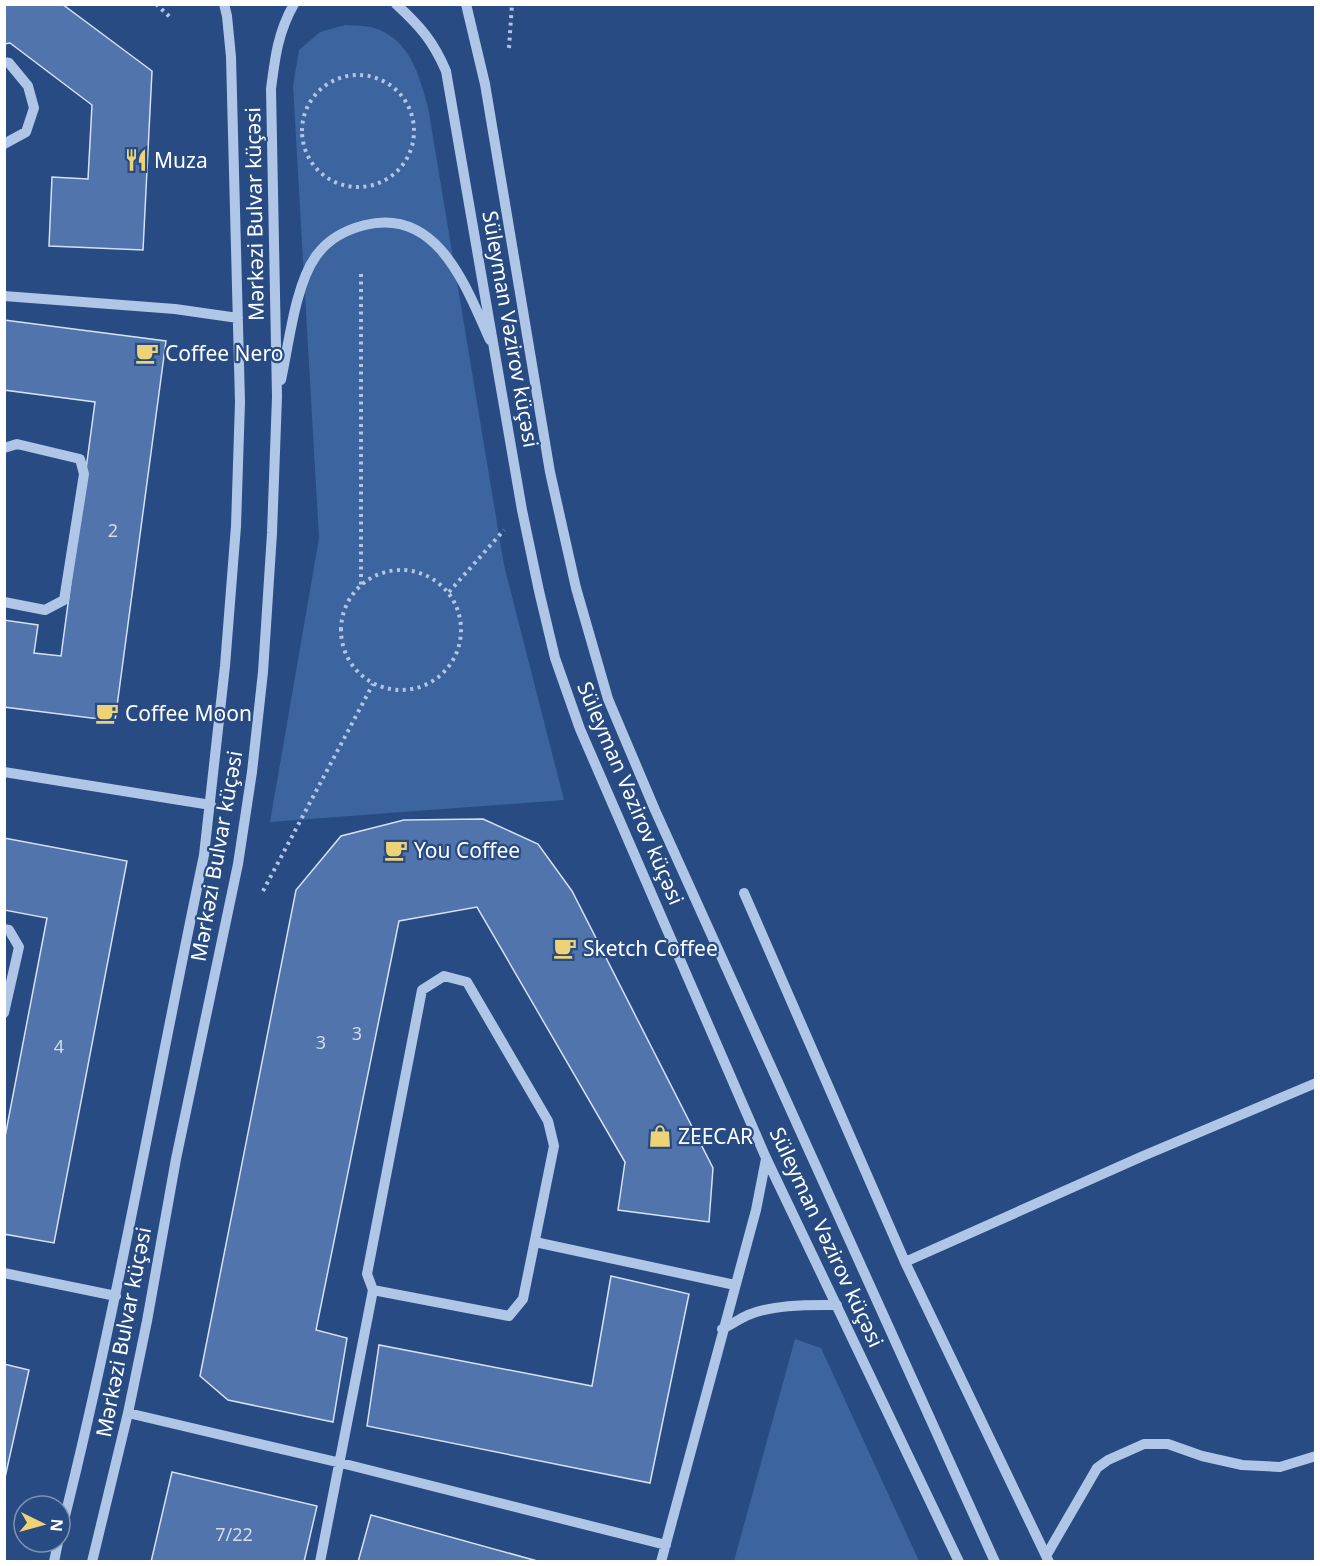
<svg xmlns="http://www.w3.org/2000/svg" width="1320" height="1566" font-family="'Noto Sans',sans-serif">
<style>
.green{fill:#3c649f}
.building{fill:#5074ab;stroke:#d3e1f5;stroke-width:1.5}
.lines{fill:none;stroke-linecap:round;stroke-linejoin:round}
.path{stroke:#b0c6e7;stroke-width:4;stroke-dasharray:3 4.5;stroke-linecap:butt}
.minor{stroke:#b0c6e7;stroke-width:10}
.labels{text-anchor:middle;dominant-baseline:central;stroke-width:4.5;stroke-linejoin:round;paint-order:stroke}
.number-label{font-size:18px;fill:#d3dcea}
.poi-label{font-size:21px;fill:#fff;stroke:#274b82;text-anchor:start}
.street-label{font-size:21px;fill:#fff;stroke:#274b82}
</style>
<rect width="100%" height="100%" fill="#274b82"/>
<path class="green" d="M345,25c9,1 20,0 29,3 36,11 45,47 54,79l76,458 60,235 -294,22 49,-284 -26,-452 6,-36 21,-18z
M795,1339l26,9 98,213h-185z"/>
<path class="building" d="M4,4h58l90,67 -9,179 -94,-4 3,-69 36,2 4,-74 -82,-62 -6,1z
M4,320l162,21 -51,380 -111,-14v-87l34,5 -4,28 27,3 34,-254 -91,-12z
M483,819l55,25 34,47 141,277 -4,54 -91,-12 7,-48 -148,-255 -78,14 -83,409 31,8 -14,84 -105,-22 -28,-24 96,-486 45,-54 63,-16z
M4,838l123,23 -73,382 -50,-9v-92l43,-224 -43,-8z
M611,1276l78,18 -39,189 -283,-57 12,-81 213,41z
M4,1364l25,6 -25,112z
M172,1472l145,34 -13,56h-153z
M371,1515l170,47h-183z"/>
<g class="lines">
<path class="path" d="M156,4l15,14
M509,48l3,-44
M302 131a56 56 0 1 1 112 0a56 56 0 1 1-112 0Z
M361,274v311
M341 630a60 60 0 1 1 120 0a60 60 0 1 1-120 0Z
M449,592l55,-62
M263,891l110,-207"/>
<path class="minor" d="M396,4c25,23 37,37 50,67l76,439 17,81 16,67 25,71 186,429 193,404
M466,4l19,80 65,388 26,116 32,111 47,111 340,752
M4,62l5,1 19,23 6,22 -8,24 -22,12
M4,296l171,13 63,9
M281,380c8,-36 14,-95 35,-124 12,-17 29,-26 49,-31 73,-18 101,62 125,115
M4,448l13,-4 63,15 4,15 -20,126 -19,10 -41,-8
M4,772l207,33
M744,893l161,369 144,300
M4,929l5,1 10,17 -15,66
M444,976l23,6 81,139 6,25 -31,153 -14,17 -136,-26 -6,-16 55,-284z
M535,1242l200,43
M905,1262l238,-106 173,-73
M4,1273l112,23
M722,1329c9,-4 17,-10 26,-14 27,-11 60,-10 89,-10
M128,1413l213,50 325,82
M60,1536c57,-225 96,-454 144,-681l21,-189 11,-140 4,-124 -9,-345 -4,-41 -3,-12
M1046,1556l51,-88 11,-8 36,-16h24l34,12 40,9 38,2 36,-11
M54,1562l4,-20
M92,1562l36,-149 19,-92 29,-162 62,-295 14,-92 11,-100 9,-139 5,-136 -6,-308c4,-32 7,-57 23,-85
M320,1562l53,-272
M661,1562l95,-352 10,-51"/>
</g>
<defs>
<g id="restaurant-bare" transform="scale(1.8)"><path d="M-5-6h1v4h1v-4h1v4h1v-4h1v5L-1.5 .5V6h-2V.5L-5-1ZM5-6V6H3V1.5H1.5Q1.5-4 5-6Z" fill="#eed276" stroke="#274b82" stroke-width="2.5" paint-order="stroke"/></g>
<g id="cafe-bare" transform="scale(1.8)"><path d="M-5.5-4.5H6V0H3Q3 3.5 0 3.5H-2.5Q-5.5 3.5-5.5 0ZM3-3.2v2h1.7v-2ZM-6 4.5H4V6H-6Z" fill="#eed276" stroke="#274b82" stroke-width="2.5" paint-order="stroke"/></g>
<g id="shop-bare" transform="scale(1.8)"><path d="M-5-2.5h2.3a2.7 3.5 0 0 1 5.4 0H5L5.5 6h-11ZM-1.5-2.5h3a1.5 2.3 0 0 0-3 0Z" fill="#eed276" stroke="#274b82" stroke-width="2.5" paint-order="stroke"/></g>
</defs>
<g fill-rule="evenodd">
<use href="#restaurant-bare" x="136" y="160"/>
<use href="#cafe-bare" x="147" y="353"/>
<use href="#cafe-bare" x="107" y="713"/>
<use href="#cafe-bare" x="396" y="850"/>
<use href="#cafe-bare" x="565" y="948"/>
<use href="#shop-bare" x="660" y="1136"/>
</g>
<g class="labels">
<g class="number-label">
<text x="113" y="530">2</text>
<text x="357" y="1033">3</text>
<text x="321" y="1042">3</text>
<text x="59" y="1046">4</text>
<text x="234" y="1534">7/22</text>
</g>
<g class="poi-label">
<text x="154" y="160">Muza</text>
<text x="165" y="353">Coffee Nero</text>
<text x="125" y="713">Coffee Moon</text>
<text x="414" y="850">You Coffee</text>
<text x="583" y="948">Sketch Coffee</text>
<text x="678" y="1136">ZEECAR</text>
</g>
<g class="street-label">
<text transform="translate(254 214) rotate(-91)">Mərkəzi Bulvar küçəsi</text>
<text transform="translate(511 329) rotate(80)">Süleyman Vəzirov küçəsi</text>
<text transform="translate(631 793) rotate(67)">Süleyman Vəzirov küçəsi</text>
<text transform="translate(216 856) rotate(-80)">Mərkəzi Bulvar küçəsi</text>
<text transform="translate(827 1237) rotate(65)">Süleyman Vəzirov küçəsi</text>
<text transform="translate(123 1332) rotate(-79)">Mərkəzi Bulvar küçəsi</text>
</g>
</g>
<rect width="1320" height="1566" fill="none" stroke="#ffffff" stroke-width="12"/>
<g transform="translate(42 1524) rotate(95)"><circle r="28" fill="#274b82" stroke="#7d93b4" stroke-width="1.5"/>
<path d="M0-4.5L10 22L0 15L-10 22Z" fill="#eed276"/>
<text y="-9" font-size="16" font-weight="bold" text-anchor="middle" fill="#ffffff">N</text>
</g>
</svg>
